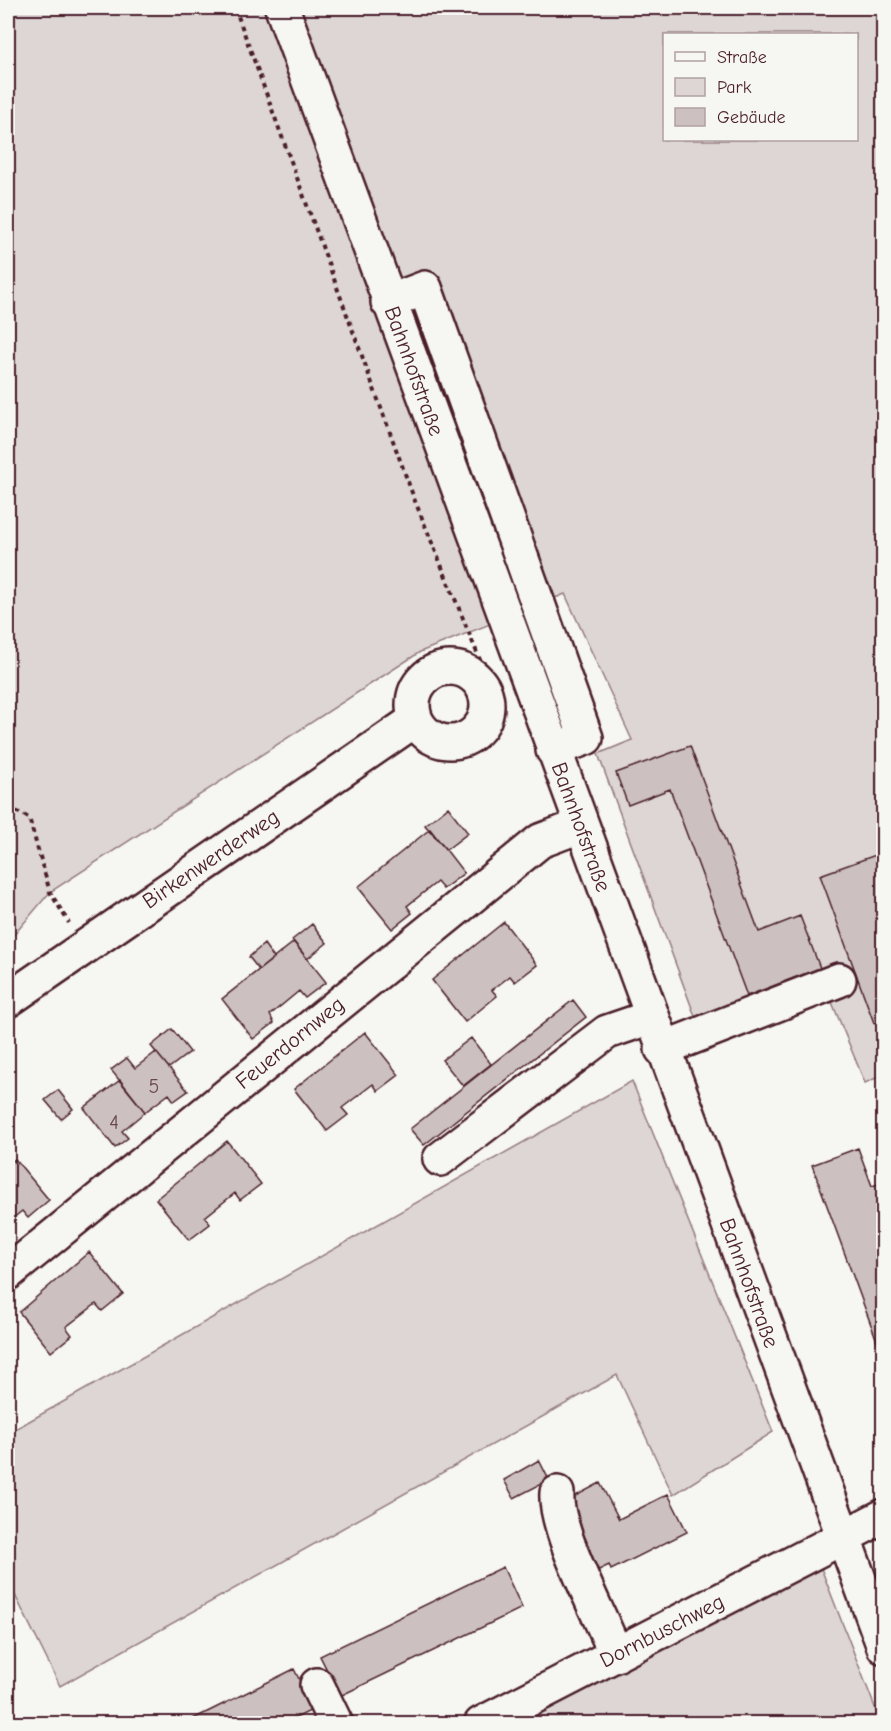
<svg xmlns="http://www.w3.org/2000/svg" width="891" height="1731" font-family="'Comic Neue',sans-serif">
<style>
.green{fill:#ddd6d5;stroke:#947a80;stroke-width:1.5;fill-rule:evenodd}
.building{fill:#ccc1c0;stroke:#4a1f2b;stroke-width:1.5}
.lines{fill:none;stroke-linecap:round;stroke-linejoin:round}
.minor-casing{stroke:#4a1f2b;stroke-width:38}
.path{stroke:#4a1f2b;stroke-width:4;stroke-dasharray:4.5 4.5;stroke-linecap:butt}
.minor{stroke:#f6f6f2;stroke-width:33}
.labels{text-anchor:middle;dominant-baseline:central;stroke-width:4.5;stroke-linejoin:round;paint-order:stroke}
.number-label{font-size:20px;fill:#6a4850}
.street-label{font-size:22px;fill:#4a1f2b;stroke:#f6f6f2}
</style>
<rect width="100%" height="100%" fill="#f6f6f2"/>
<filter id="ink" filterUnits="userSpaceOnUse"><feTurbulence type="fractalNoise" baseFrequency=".0167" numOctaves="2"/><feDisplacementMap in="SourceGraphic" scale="12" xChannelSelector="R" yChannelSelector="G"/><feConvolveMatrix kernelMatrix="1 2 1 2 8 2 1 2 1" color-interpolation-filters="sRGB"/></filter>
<g filter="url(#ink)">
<path class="green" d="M8,8h860l15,5v1062l-18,8 -45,-110 -124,46 -98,-265 34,-14 -67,-146 -145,58 -370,240 -42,50zM664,34h192v106h-192z
M632,1081l141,351 -100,63 -56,-120 -557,311 -52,-105v-148z
M819,1563l62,160 -376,1z"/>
<path class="building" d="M690,746l69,186 41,-16 20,52 -73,28 -77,-207 -42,16 -12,-32z
M448,807l20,26 -22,17 -21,-25z
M430,829l34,44 -21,16 -6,-7 -30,24 5,7 -20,16 -34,-42z
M884,852v167l-10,4 -54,-148z
M504,922l33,43 -22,17 -5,-6 -18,14 5,6 -32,26 -33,-42z
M312,924l15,19 -20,16 -15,-19z
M294,942l32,40 -21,16 -6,-7 -29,24 4,8 -21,16 -31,-40z
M264,944l10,14 -15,12 -10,-13z
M573,1000l13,17 -162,128 -14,-16z
M172,1029l18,23 -21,16 -18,-22z
M365,1032l34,43 -21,16 -5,-7 -31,24 6,7 -21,16 -33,-42z
M471,1038l20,26 -28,22 -21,-26z
M156,1052l32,39 -14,10 -5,-7 -24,18 -34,-42 16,-12 8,10z
M120,1080l25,32 -23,19 6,7 -13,10 -31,-40z
M58,1090l15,19 -12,10 -16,-19z
M227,1141l34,43 -21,16 -5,-7 -30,24 5,7 -21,16 -33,-41z
M858,1148l14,38 12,-4v178l-72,-195z
M15,1159l34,41 -21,18 -6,-7 -14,11v-57z
M89,1252l34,42 -21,17 -6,-7 -30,23 6,8 -21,17 -32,-40z
M539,1460l10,20 -35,18 -10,-18z
M600,1483l19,36 49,-25 19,38 -76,38 -2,-5 -10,5 -6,-3 -10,-21 4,-4 -21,-41z
M503,1567l19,41 -182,88 -20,-40z
M294,1669l20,40 -30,15h-101z"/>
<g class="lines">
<g class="minor-casing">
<path id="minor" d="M282,8l602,1639
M388,302l37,-14 161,450 -33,12
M413 705a37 37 0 1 1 74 0a37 37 0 1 1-74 0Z
M8,1000l407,-280
M662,1049l177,-69
M440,1159l167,-127 44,-15
M8,1273l532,-432 40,-15
M557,1493c-3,37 44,123 59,162
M317,1685l19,39
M481,1724l403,-208"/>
</g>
<path class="path" d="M235,8l180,493 76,186
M8,807l21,11 21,74 19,31"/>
<use href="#minor" class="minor"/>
</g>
</g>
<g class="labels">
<g class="number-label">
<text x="154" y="1086">5</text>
<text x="114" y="1122">4</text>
</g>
<g class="street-label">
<text transform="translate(414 371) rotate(70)">Bahnhofstraße</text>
<text transform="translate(581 827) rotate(70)">Bahnhofstraße</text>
<text transform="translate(211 859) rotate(-34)">Birkenwerderweg</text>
<text transform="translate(290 1043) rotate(-39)">Feuerdornweg</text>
<text transform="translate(749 1283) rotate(70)">Bahnhofstraße</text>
<text transform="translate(662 1631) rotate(-27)">Dornbuschweg</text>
</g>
</g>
<rect width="891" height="1731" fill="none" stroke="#f6f6f2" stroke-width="30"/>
<rect x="15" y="15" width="861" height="1701" fill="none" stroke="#4a1f2b" stroke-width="2" filter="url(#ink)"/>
<rect x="663" y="33" width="195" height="108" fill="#f6f6f2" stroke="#b1a0a2" stroke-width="1.5"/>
<rect x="675" y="52" width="30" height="9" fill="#f6f6f2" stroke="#b1a0a2" stroke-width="1.5"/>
<text x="717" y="63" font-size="18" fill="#4a1f2b">Straße</text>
<rect x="675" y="78" width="30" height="18" fill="#ddd6d5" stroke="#b1a0a2" stroke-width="1.5"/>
<text x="717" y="93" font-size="18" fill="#4a1f2b">Park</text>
<rect x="675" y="108" width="30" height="18" fill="#ccc1c0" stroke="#b1a0a2" stroke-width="1.5"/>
<text x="717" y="123" font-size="18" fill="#4a1f2b">Gebäude</text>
</svg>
